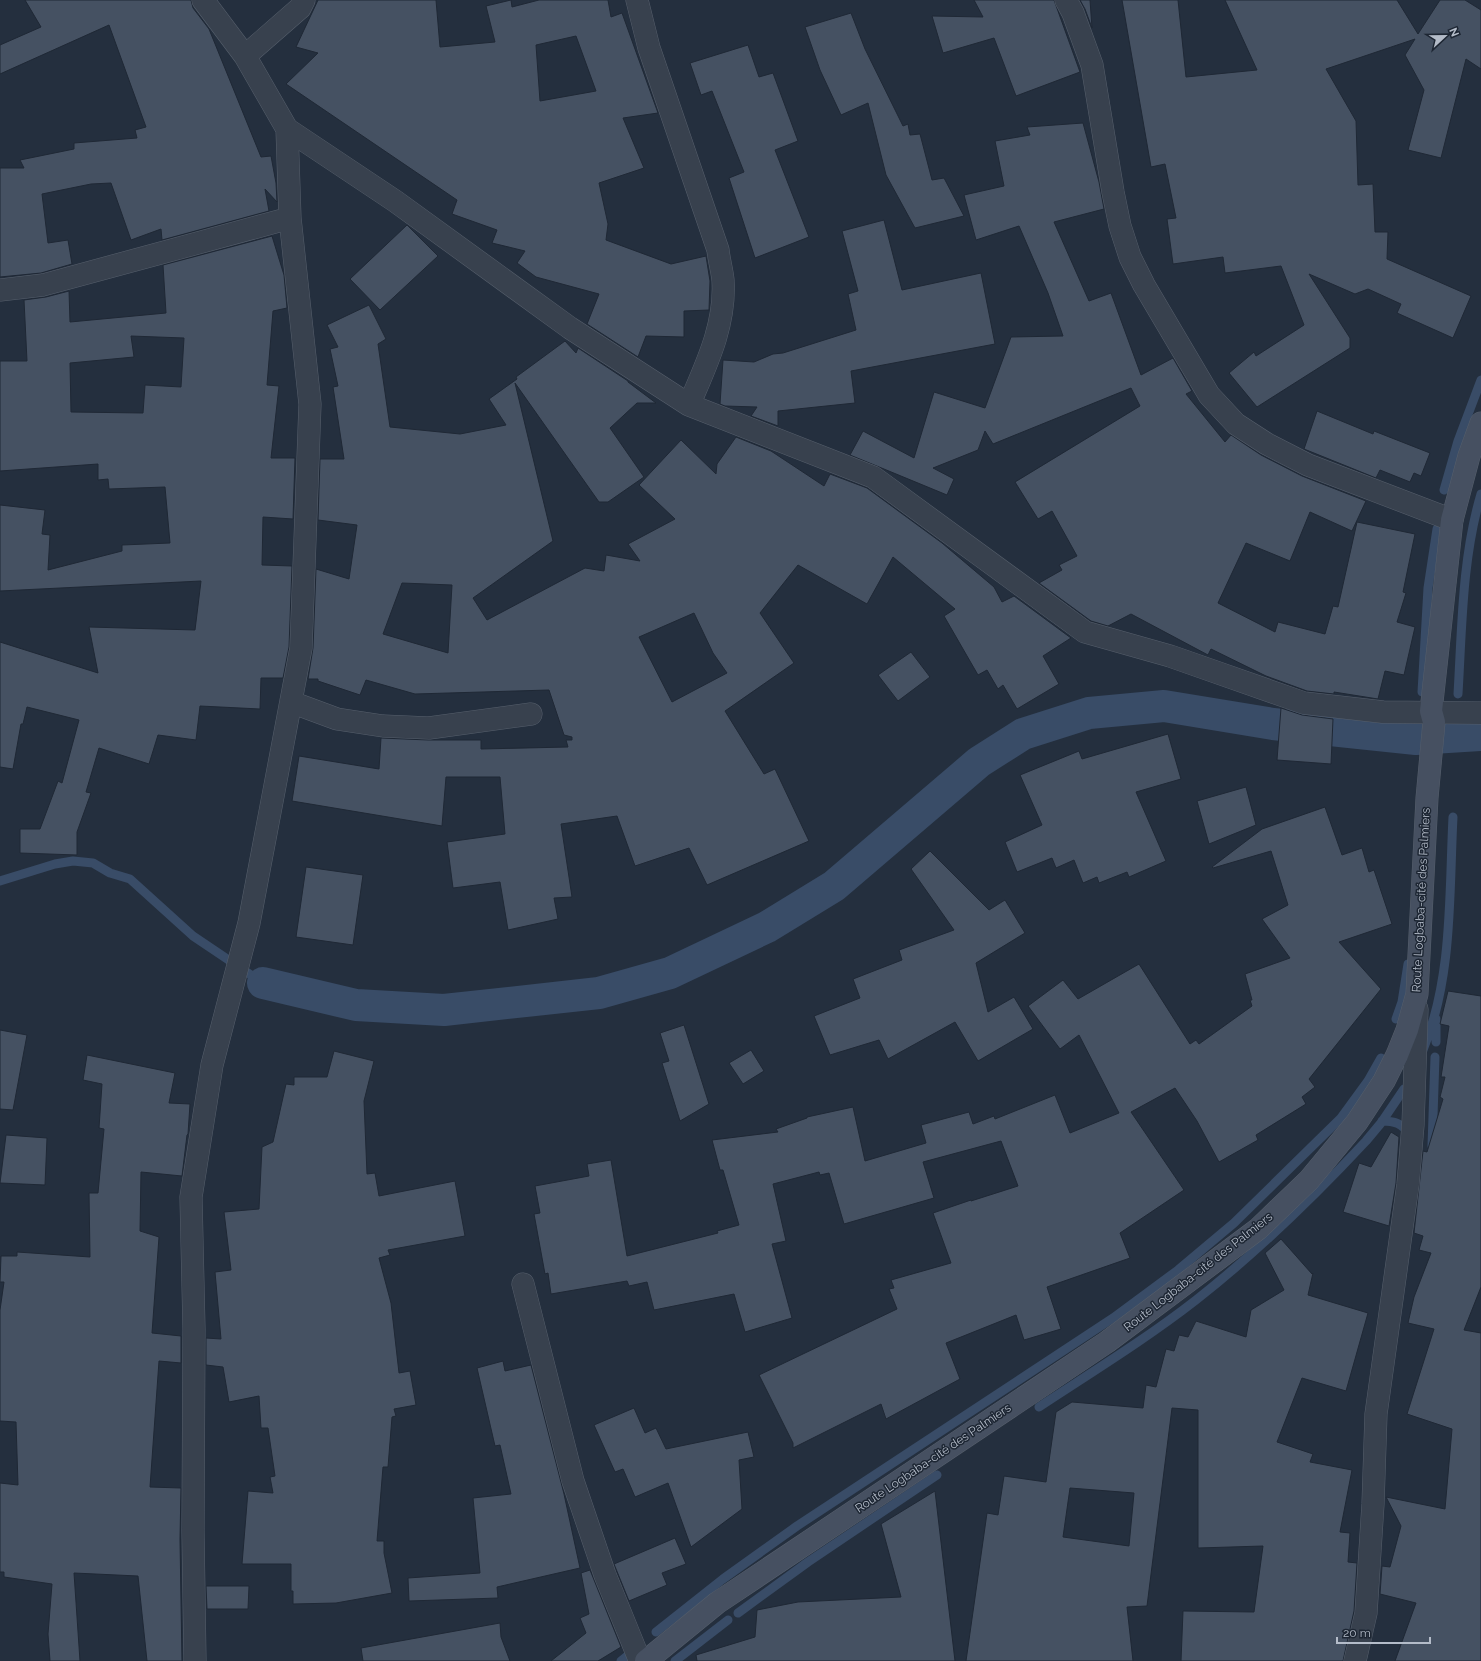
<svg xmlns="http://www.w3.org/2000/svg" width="1481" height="1661" font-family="Raleway,sans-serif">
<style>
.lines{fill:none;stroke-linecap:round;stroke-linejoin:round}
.stream{stroke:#394c67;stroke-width:9}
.canal{stroke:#394c67;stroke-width:32}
.building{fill:#455162;stroke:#1f2835;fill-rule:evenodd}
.street-casing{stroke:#565f6c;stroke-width:23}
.secondary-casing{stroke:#565f6c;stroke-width:23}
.street{stroke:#38414e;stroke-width:22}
.secondary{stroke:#465061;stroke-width:22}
.labels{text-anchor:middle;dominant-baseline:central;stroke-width:3;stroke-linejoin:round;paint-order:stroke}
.street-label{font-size:12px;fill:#b4bcc9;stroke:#1d2633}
</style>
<rect width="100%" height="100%" fill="#242f3e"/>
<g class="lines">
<path class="stream" d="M1444,490l14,-49 23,-61
M1422,692l6,-104 9,-59
M1458,694c4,-67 4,-136 23,-200
M0,881l55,-17 18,-3 20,2 17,10 20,6 63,57 70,47
M1396,1019l6,-17 6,-38
M1436,1019v23
M1423,1050c30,-73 26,-156 30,-233
M1382,1121c12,0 20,2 27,13
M1432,1146l3,-89
M1039,1407c53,-35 107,-68 157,-107 61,-48 117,-102 170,-159l15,-18 23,-34
M738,1613l70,-51 129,-87
M656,1632l67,-53 74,-53 316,-208 65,-48 56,-47 107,-105 27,-37 13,-23
M621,1661l15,-12
M675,1661l53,-41"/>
<path class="canal" d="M263,983l93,22 88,5 155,-17 71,-20 97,-46 67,-41 145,-124 44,-28 66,-21 75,-7 109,18 143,15 65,-4"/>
</g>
<path class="building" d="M25,0h166l2,8 16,21 52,128 10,-1 5,27 1,19 -12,-13 4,22 -107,29 -1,-11 -30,11 -20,-57 -20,1 -49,10 6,49 20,-3 4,24 -31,9 -41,4v-109h24l-4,-8 54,-11v-6l63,-5 -2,-8 11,-3 -37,-102 -109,49v-29l41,-18z
M318,0h118l4,47 55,-5 -9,-36 25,-6 1,7 27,-7h69l3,17 11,-4 36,100 -35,5 21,50 -45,15 9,41 -2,16 65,24 35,-8 4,25 -1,29 -25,1v26l-38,-1 -8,21 -51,-33 12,-30 -63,-17 -19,-14 8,-12 -33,-8 5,-13 -45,-16 5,-14 -171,-116 32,-31 -22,-6zM576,36l20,55 -56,10 -4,-56z
M974,0h80l26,72 -64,24 -22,-58 -51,15 -11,-37 51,1z
M1080,0h10l2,28 -7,-19z
M1122,0h56l8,77 71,-7 -32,-70h172l21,34 22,-34h25l16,10v59l-15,-10 -25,99 -33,-8 16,-60 -19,-35 10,-16 -89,30 30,52 2,64 15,-1 2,48h13l-1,27 84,37 -18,42 -56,-25 4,-9 -33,-15 -13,5 -46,-20 41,64v10l-93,59 -28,-34 25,-21 2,4 48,-31 -23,-59 -56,7 -2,-16 -50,7 -6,-45 9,-1 -11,-54 -14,3z
M851,13l14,36 38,77 5,-2 2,11 10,-1 12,46 12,-2 20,38 -49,12 -29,-53 -18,-72 -27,12 -21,-45 -15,-43z
M748,45l11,32 14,-4 25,68 -23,9 34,87 -54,21 -26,-80 15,-6 -32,-81 -11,4 -11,-32z
M1083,123l16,59 5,27 -50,13 35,79 22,-8 30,82 32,-17 19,33 -6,3 39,48 6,-7 30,20 41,21 64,25 -14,30 -42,-19 -20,49 -44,-18 -28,60 57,29 3,-10 47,12 8,-28 5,1 19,-85 58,12 -12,58 3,1 -9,29 18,5 -11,48 -19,-4 -7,28 -44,-7v2l-27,-3 -41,-15 -55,-27 -3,6 -77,-41 -23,12 -17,-5 -52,-38 23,-13 -3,-5 18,-9 -25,-45 -14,8 -23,-37 125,-76 -9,-18 -138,56 -8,-13 -7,19 -45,18 21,11 -7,16 -97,-40 13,-24 51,27 20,-66 51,16 26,-71 52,-1 -15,-43 -29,-67 -43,14 -12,-45 40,-9 -9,-45 35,-6 -3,-8z
M884,220l18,70 79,-17 14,71 -144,27 4,32 -77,8v15l-27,-10 6,-9 -32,-1 -5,-2 3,-44 31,2 19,-8 10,-1 73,-23 -8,-36 10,-3 -16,-60z
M407,225l31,31 -58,54 -30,-31z
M272,236l12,39 3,33 -14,3 -6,74 12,1 -8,72h24l-2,61 -30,-2 -1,48 30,1 -3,81 -6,31h-22l-1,31 -60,-3 -4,34 -38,-5 -9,29 -50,-16 -13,44 5,1 -14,39v23l-57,-2v-24h20l18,-48 4,2 17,-63 -52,-13 -4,17h-2l-8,45 -13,-2v-125l98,31 -9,-46 106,3 6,-49 -201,10v-86l45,5 -3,24 8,1 -2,35 74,-19v-6l48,-2 -5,-56 -56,2 -1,-10 -10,1v-16l-98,7v-110h27l-3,-61 22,-3 23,-6 1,31 96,-9 -3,-48zM131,336l53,2 -3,49 -36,-2 -2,28 -72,-1 -1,-49 64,-6z
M369,305l17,34 -8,5 12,83 70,7 46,-9 -17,-26 28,-20 -1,-2 49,-36 11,12 2,-5 50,33v1l28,21h-19l-27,25 34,49 -36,25h-9l-84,-119 38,158 -80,57 14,22 98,-52 19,3 2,-16 34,6 -12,-17 47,-25 -36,-34 42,-45 35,34 1,-10 19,-27 35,14 53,35 6,-12 37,14 75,55 52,44 8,15 12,-6 57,42 -28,18 16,28 -42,25 -14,-24 -5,4 -11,-19 -9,5 -34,-59 11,-7 -62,-52 -26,47 -69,-39 -38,48 34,50 -69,48 39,63 11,-5 34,72 -102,44 -18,-37 -54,18 -18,-50 -56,8 11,73 -18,1 4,21 -50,11 -8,-48 -47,6 -6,-46 58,-8 -5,-57h-54l-4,49 -150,-25 7,-45 80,13 2,-31 47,2h53v9l87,-2 -2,-7h6v-3l-8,-2 -15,-45 -134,4 -49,-14 -6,15 -42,-14v-2h-10l5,-31 3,-79 33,10 8,-54 -39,-5 2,-61h24l-11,-72 5,-1 -8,-37 8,-2 -11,-22zM402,583l50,2 -4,68 -65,-19zM694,613l19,40 14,20 -55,29 -33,-65z
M1317,411l56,23 1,-3 56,22 -9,23 -7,-3 -4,9 -30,-12 -4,8 -72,-29z
M911,652l19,25 -32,24 -20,-26z
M1281,708l21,7 31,4 -2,45 -54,-4z
M1168,734l13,45 -45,13 30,69 -37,16 -2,-5 -28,11 -2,-6 -14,6 -9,-23 -18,8 -4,-10 -35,14 -12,-30 37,-17 -22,-50 59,-24 3,8z
M1246,787l10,38 -47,19 -12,-43z
M1325,807l17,48 20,-7 7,24 5,-2 18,54 -53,18 42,47 -72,90 6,8 -13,10 4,7 -50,31 2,5 -39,22 -22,-41 -22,-33 -44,24 53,78 -64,43 10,25 -83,29 14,42 -37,11 -8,-25 -70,28 14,36 -74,40 -5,-15 -88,44v-5l-34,-68 138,-66 -8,-20 5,-1 -3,-8 60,-17 -18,-50 38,-13v1l47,-15 -17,-45 -78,21 11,36 -90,26 -15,-51 -9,2 -1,-3 -46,12 13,57 -14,3 20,74 -47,14 -11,-38 -80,16 -7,-28 -18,4 -2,-5 -76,13 -3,-21 -3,1 -11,-60 6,-1 -5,-27 54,-10 -2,-12 24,-4 16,96 91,-23 -1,-2 22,-6 -16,-55h-3l-8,-30 66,-8 -2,-3 31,-11v-1l46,-10 12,54 61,-18 -5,-18 48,-13 4,12 21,-8 1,3 60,-24 15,38 49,-20 -40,-78 -19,14 -32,-43 35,-26 15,19 61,-35 51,80 6,-4 3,4 53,-38 -2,-6h2l-7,-26 45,-16 -28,-39 26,-14 -17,-54 -58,17 -1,-1 50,-38z
M930,851l59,59 16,-10 20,33 -49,30 12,49 26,-15 19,32 -55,32 -23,-39 -67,37 -9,-19 -49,15 -16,-39 46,-18 -7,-19 49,-19 -3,-10 55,-20 -43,-61z
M306,867l57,8 -10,70 -57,-8z
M1448,991l33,5v291l-17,43 17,3v328h-86l21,-58 -36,-9 2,-28 8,1 11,-41 -15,-29 59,12 7,-80 -45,-15 27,-85 -26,-6 6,-26 17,-44 -12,-3 4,-14 -9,-3 9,-82 4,1 16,-53 -3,-2 5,-20h-4l8,-51 -9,-2z
M684,1025l25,79 -29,17 -18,-58 7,-2 -9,-28z
M0,1030l27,5 -14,75 -13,-1z
M751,1050l13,21 -21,13 -14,-21z
M334,1051l40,10 -10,40 3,73 8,-1 4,23 76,-15 10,55 -77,14 2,5 -11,3 12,45 8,70 11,-2 6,34 -22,4 2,7 -4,1 -4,50h-5l-6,74h7v12l8,40 -56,10 -43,1v-13h-2v-27h-49l6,-73 25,2 -3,-16 5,-1 -7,-48h-7l-2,-32 -30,6 -6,-35 -17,-2v-27l15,1 -6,-67 16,-2 -7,-58 35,-3 3,-62 11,-5 13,-58 8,1v-8h33z
M87,1055l88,18 -6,30 21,1 -2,30 -1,1 -5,41 -41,-4 -1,59 19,6 -7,96 29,3v27l-22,-2 -9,126 31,1 -1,51 2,122h-35l-9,-85 -64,-3 6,88h-30l-2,-27 4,-50 -48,-7v-5h-4v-89l18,2 -2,-63 -16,-1v-111l4,-28h-4l1,-26h16v-4l73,5 -1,-64h9l6,-64 -5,-1 3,-44 -19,-4z
M1391,1132l8,5 -3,46 -7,43 -46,-14 16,-49 12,4z
M6,1135l41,3 -2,47 -45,-2z
M1281,1239l31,35 1,-1 -5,22 60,18 -22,78 -44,-13 -25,64 36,12 -3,8 42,8 -12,62 10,1 -2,29 9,1 -3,48 -11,50h-162l2,-50 71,1 9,-66 -65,2v-138l-26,-2 -25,198 -20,1 6,54h-167l21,-148 11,2 6,-39 42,6 10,-70 16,-10 71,6 3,-23 10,2 10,-38 8,2 5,-16 9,2 8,-16 50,16 5,-27 33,-20 -19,-37zM1070,1488l64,5 -5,53 -66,-9z
M503,1361l2,10 26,-6 33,129 16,74 -83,19 1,11 -89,3 -1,-23 72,-5 -7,-75 38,-4 -11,-49 -5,1 -18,-78z
M634,1408l11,25 11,-5 10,21 82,-17 6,25 -15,3 3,49 -51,38 -23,-64 -33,14 -12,-28 -8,3 -21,-47z
M935,1491l20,170h-258l-1,-6 59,-18 2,-27 41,-8 103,-5 -20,-73z
M675,1538l11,26 -24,9 5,12 -38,16 -15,-37z
M590,1570l31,77 -23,14h-47l35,-28 -6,-15 9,-4 -8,-41z
M206,1586h43l-1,23h-41z
M500,1623l1,14 9,24h-147l-2,-13z"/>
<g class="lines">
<g class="street-casing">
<path id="street" d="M203,0l42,56 42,73 108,72 175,127 119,77 184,72 212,155 85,24 134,47 79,9 98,1
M637,0l12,48 69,202c1,10 4,20 5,30 3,45 -17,85 -34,125
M1066,0l7,13 19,52 21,127 7,34 10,31 14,28 65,110 27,29 31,20 41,21 144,55
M245,56l55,-48 4,-8
M0,290l43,-5 247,-67
M291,702l46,17 46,7 46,2 102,-14
M523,1284l50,197 32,94 35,86
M195,1661l-2,-130 1,-202 -3,-132 21,-132 37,-142 52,-275 9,-244 -20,-186 -3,-89
M1355,1661l11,-48 7,-109 3,-90 32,-230 5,-59 4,-116"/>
</g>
<g class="secondary-casing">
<path id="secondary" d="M646,1661l71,-58 390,-261 151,-113 51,-49 48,-58 27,-41 13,-26 10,-25 10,-36 10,-196 7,-76 -3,-11 21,-191 17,-64 12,-33"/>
</g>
<use href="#street" class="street"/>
<use href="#secondary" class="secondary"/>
</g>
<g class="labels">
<g class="street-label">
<text transform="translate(1421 900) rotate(-87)">Route Logbaba-cité des Palmiers</text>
<text transform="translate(1198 1272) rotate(-38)">Route Logbaba-cité des Palmiers</text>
<text transform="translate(933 1458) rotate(-34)">Route Logbaba-cité des Palmiers</text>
</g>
</g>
<g transform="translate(1445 36) rotate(68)" stroke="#1d2633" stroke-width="3" paint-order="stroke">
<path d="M0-3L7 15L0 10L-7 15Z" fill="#b4bcc9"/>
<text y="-6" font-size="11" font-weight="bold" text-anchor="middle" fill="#b4bcc9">N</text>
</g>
<path d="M1337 1637v6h93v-6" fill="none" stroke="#b4bcc9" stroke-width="2"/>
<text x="1343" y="1637" font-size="12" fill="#b4bcc9" stroke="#1d2633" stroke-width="3" paint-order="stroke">20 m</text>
</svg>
